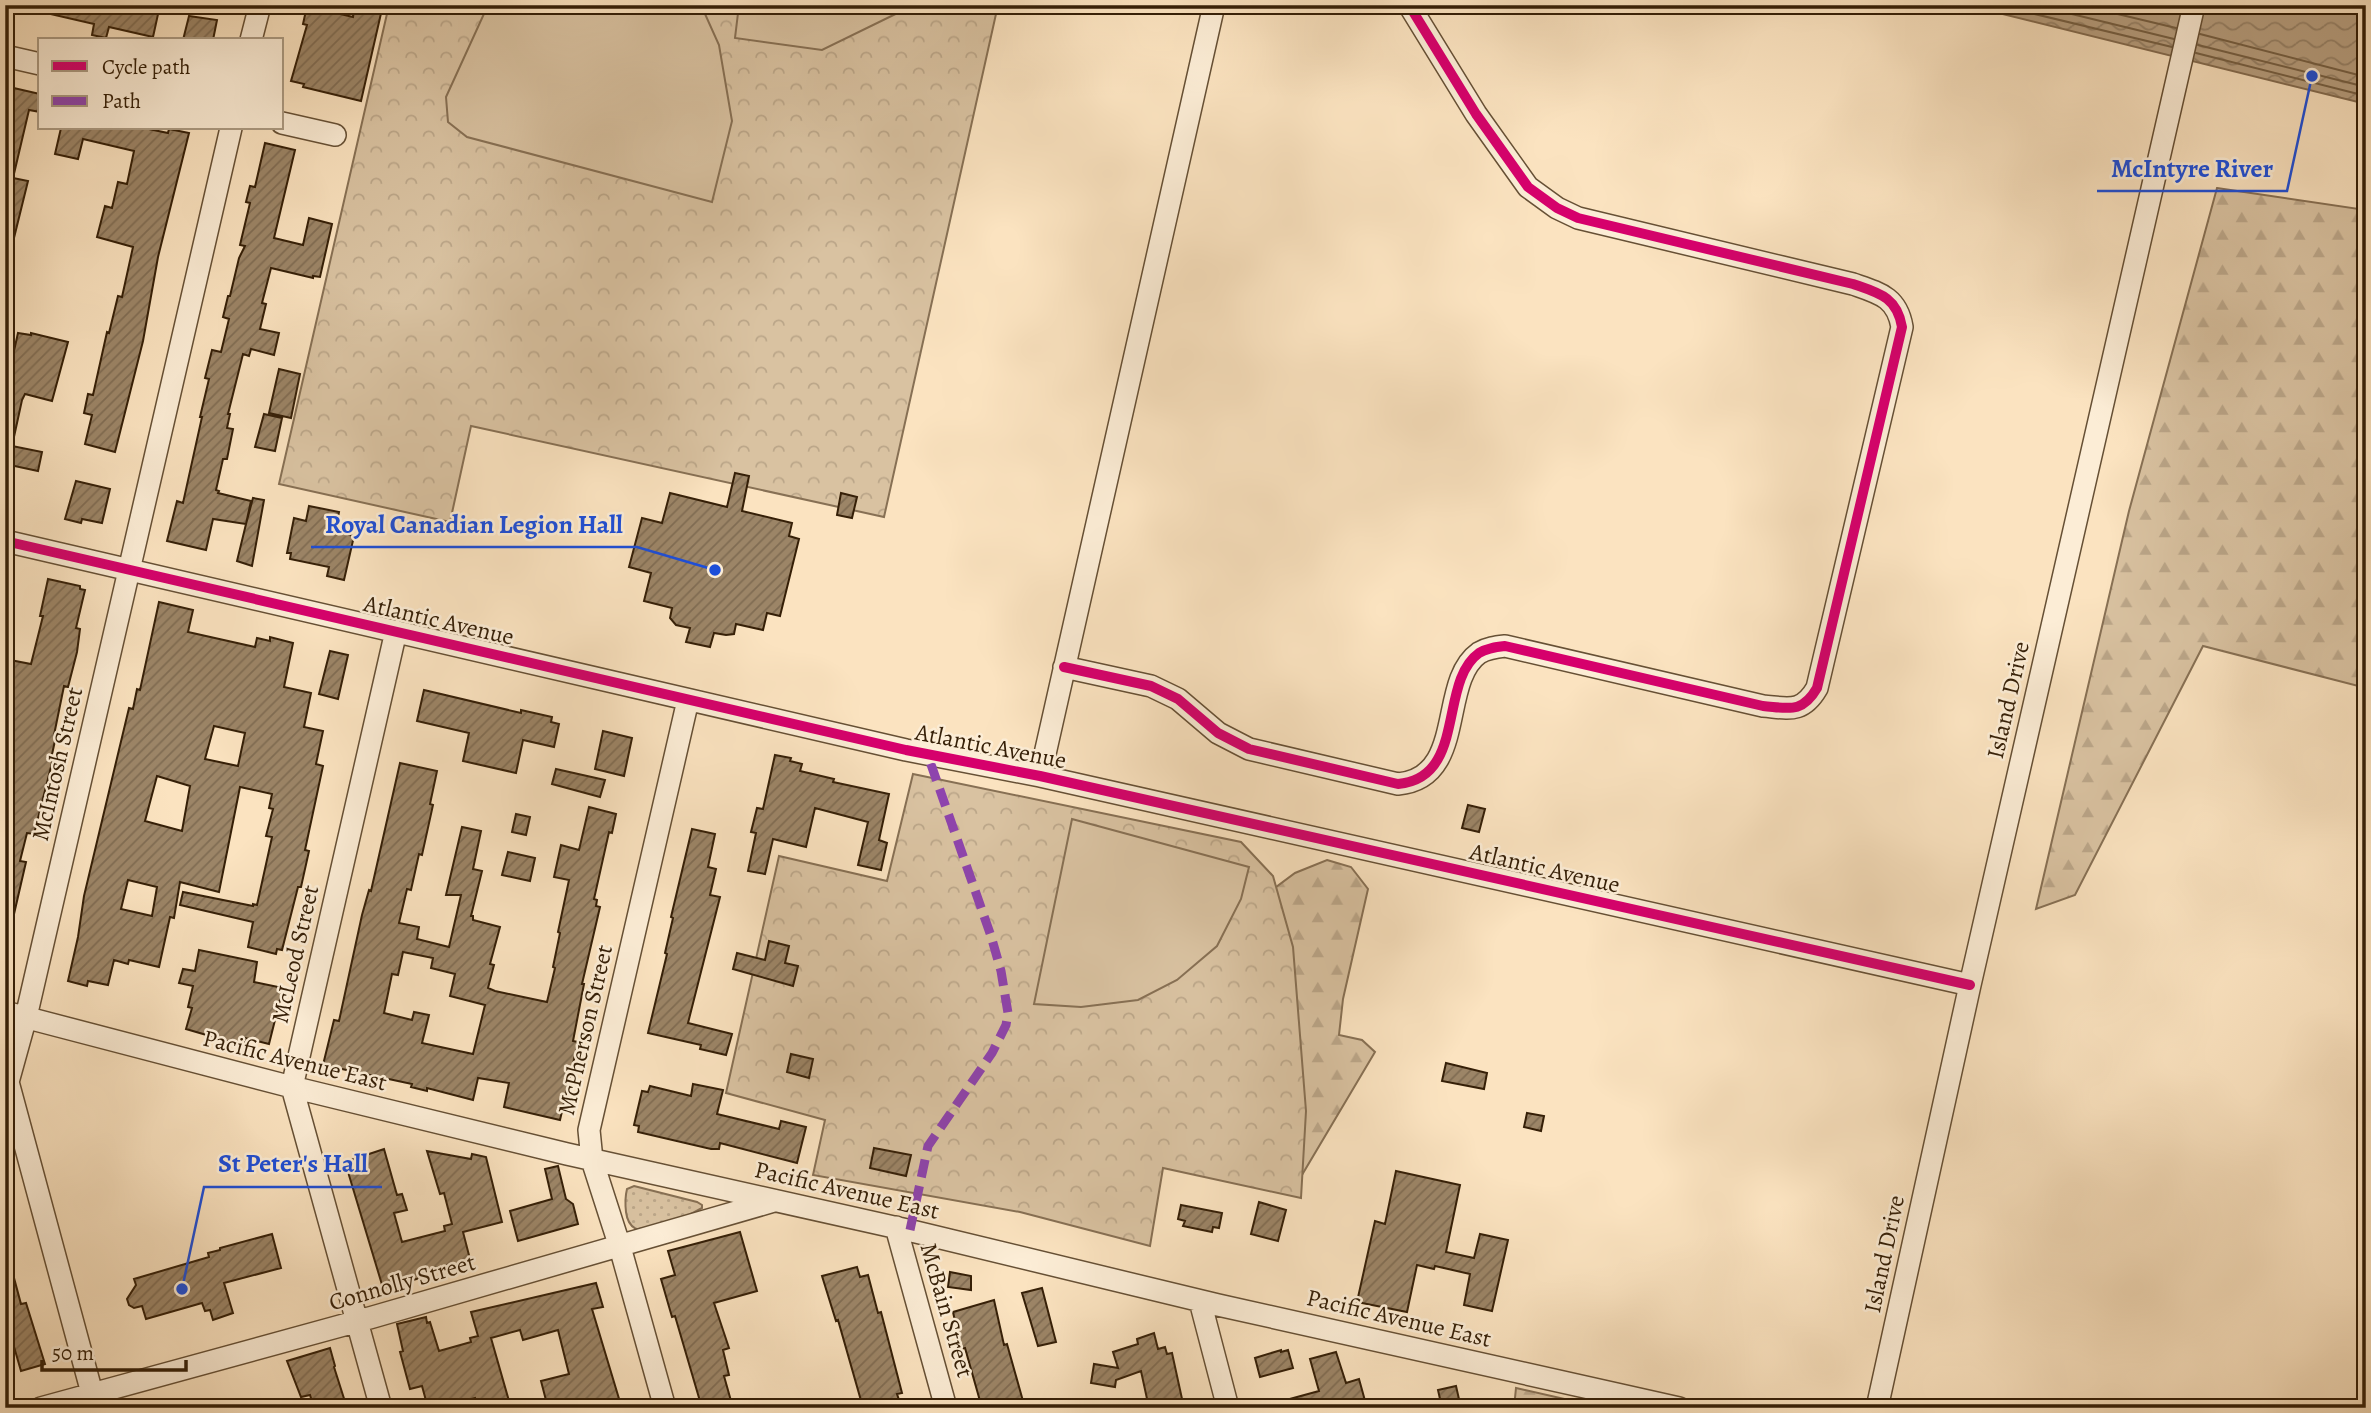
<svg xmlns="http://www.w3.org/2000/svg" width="2371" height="1413" font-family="Alegreya,serif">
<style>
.grass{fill:url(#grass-dots);stroke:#877054;stroke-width:2}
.forest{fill:url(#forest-firs);stroke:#877054;stroke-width:2}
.park{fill:url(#park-crowns);stroke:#877054;stroke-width:2}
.garden{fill:#d9c2a1;stroke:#877054;stroke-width:2}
.water{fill:url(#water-waves);stroke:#846c50;stroke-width:2}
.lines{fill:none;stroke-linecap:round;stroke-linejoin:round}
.shore{stroke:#766044;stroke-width:2}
.building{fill:url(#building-hatch);stroke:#351f07;stroke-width:2;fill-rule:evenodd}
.minor-casing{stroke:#665035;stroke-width:24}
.minor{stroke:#fcedd6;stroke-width:21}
.quiet{stroke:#8e44ad;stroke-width:9;stroke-dasharray:18 9;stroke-linecap:butt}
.cycleway-casing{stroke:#fcedd6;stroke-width:15}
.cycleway{stroke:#d6006c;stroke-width:10}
.labels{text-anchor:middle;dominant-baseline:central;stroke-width:5;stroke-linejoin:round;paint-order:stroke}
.street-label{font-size:24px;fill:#351f07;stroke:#fcedd6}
.leader{fill:none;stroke:#1d4ed8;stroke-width:2.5}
.callout-dot{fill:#1d4ed8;stroke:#fcedd6;stroke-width:2.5}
.callout-label{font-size:26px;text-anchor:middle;font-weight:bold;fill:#1d4ed8;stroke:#fcedd6;stroke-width:5;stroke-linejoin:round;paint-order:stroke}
</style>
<defs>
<pattern id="grass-dots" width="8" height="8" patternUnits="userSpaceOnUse" patternTransform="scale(1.75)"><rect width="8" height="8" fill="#d9c2a1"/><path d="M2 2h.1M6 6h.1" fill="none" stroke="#bba689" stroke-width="1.8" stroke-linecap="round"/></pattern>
<pattern id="forest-firs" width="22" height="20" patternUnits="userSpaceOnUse" patternTransform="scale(1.75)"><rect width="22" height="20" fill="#d9c2a1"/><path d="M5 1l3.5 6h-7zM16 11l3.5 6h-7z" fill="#bba689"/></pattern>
<pattern id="park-crowns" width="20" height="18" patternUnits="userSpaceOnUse" patternTransform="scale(1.75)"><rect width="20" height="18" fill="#d9c2a1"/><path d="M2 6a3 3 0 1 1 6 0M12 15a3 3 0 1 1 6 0" fill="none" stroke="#bba689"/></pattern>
<pattern id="water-waves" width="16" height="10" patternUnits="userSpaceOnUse" patternTransform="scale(1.75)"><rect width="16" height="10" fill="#b8a081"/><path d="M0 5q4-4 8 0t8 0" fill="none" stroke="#968268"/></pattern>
<pattern id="building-hatch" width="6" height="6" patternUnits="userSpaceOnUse" patternTransform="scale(1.75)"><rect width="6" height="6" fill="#9c8567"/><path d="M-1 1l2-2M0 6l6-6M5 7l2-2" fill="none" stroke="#806c53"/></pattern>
</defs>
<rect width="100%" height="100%" fill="#fbe3c0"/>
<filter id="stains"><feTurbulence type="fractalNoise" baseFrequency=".00286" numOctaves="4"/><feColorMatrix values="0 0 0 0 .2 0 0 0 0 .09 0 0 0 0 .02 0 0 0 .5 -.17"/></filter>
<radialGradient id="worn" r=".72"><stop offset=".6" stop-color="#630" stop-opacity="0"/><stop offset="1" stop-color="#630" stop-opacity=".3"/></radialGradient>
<path class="grass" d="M634,1186l63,16 5,3v3c-20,10 -71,43 -76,4 -1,-9 -1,-15 1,-23z"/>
<path class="forest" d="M2217,188l149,22v478l-163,-42 -128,249 -39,14 93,-398z
M1327,860l24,7 17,22 -25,110 -4,36 23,5 13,12 -82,138 -29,-294 31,-23z
M1516,1388l88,20h-90z"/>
<path class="park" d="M389,5h609l-114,512 -413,-91 -21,96 -171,-38z
M913,774l328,68 32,34 20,71 13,164 -5,87 -138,-30 -13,78 -130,-34 -207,-37 12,-55 -99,-27 53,-237 108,25z"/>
<path class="garden" d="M488,5h213l18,40 13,76 -20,81 -245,-65 -19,-15 -2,-25z
M739,5h175l-92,45 -87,-12z
M1072,819l177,48 -8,32 -24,47 -40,34 -39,20 -57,7 -47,-3z"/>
<path class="water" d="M1966,5h400v99z"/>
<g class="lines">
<path class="shore" d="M1997,5l175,42
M2035,5l139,34
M2080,5l96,23
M2200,34l166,43
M2198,45l168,42
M2196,53l170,43"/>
</g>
<path class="building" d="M46,5h114l-7,32 -44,-10 -3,11 -14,-3 2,-11 -48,-11z
M355,5h24l-1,4h4l-21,92 -58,-14 1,-3 -13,-3 16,-56 -4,-1 4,-18 46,11z
M189,16l28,4 -4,20h-30z
M5,86l35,8v18l-11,-2 -16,68 15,3 -17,69 -6,-1z
M61,128h83l24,5 1,-4 20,4 -31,124 -15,84 -28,111 -30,-8 7,-29 -8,-2 4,-19 5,1 14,-63 2,1 9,-37 4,1 11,-50 -36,-10 8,-31 7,2 6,-26 9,2 7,-33 -51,-12 -5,20 -23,-5z
M265,143l30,7 -21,88 29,7 6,-27 23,6 -12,53 -7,-1v2l-42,-10 -9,35 4,1 -6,25 19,4 -5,22 -23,-6 -2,7 -6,-2 -15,60h2l-3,14 6,1 -6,30h-4l-7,31 3,1 -1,2 33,8 -5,23 7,-26 11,2 -12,66 -15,-5 9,-37 -33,-5 -7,31 -39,-9 10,-40 6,2 19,-86h-2l9,-38 -4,-1 7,-28 9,2 8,-33 -6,-2 5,-21h2l9,-38 6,-12 -5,-1 10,-42 -4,-1 4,-16 5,1z
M18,333l13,2v-2l37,9 -16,59 -27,-7 -3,6 -10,46 30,6 -4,19 -33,-7v-92l4,1z
M279,369l21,5 -9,44 -22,-5z
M264,414l18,4 -7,33 -20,-4z
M735,473l14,3 -7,35 50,12 -3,13 10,3 -19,77 -13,-3 -4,17 -27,-6 -2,10 -8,1 -12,-2 -4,14 -24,-5 4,-14 -14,-3 -6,-7 2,-10 -28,-7 7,-28 -22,-6 13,-49 20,5 8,-30 57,14z
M76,481l34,8 -8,34 -20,-4 -1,4 -16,-4z
M841,493l16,4 -5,21 -15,-3z
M309,506l30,6 -4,20 19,4 -10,44 -17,-4 2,-9 -39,-8 1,-6h-4l7,-35 12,3z
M48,579l32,7v3l5,1 -9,38 4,1 -3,23 -9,35 -4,-1 -10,49 2,1 -5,23h2l-19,75 -7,-1 -7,28 6,1 -15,65 -6,-1v-139l7,-29h-3l4,-24 -8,-1v-74l26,5 12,-48h-3z
M159,602l34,8 -5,22 67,15 2,-9 13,3v-4l23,6 -9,44 27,6 -7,34 19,4 -7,33 7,2 -18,84 4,1 -8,36h-3l-16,63 -5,-1 -1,5 -28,-7 5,-25 -73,-17 3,-13 70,14v-2l4,1 15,-68 -6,-1 7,-27 -4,-1 3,-14 -32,-7 -21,105 -39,-10 -6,36 -4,-1 -11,50 -30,-7 -1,4 -14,-4 -6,25 -20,-4 -1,5 -19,-5 10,-44 6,-41 45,-188 4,1 4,-20 3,1zM214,726l31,7 -7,33 -33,-7zM157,776l33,10 -8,45 -37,-10zM128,880l29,7 -5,29 -31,-7z
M330,651l18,4 -10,44 -19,-5z
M424,690l97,23v-3l31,7 -1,5 8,2 -5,23 -31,-7 -7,33 -53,-12 6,-28 -52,-12z
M603,731l29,7 -8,38 -29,-7z
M775,755l16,3 -1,3 12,3 -2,7 34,8 -1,3 56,12 -10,46 8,3 -6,27 -23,-5 10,-43 -53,-14 -9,39 -33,-8 -8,35 -17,-3 8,-38 -5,-1 6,-24 6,1z
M400,763l37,8 -7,33 3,1 -11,50 -3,-1 -8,36 -4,-1 -8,34 20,4 -2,12 32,8 12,-52h-15l16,-68 19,4 -8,38 9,2 -11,45h2v4l27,7 -10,37 4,1 -6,23 7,3 52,11 8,-34 -2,-1 7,-34 -2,-1 11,-52 -15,-3 7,-32 18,5 10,-43 27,7 -4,19 -3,-1 -15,67 3,1 -1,6 4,1 -18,77h2l-11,57 5,1 -18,78 -56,-13 5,-24 -31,-5 -5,22 -46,-12v3l-16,-4 1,-3 -89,-19 11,-45 5,1 23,-106 7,-25 2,1zM403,952l30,6 -2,10 24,6 -5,22 35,9 -12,49 -51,-11 7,-28 -15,-3 -2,8 -28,-7 8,-39 6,1z
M556,769l49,11 -5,17 -48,-13z
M1468,805l17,4 -6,23 -17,-4z
M516,814l14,3 -4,18 -14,-3z
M692,829l23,5 -7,33 8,2 -6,26 10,2 -32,126 44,11 -6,21 -26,-6 1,-4 -53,-12 19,-79 -2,-1 8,-35 -2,-1z
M508,852l27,6 -5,23 -28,-6z
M769,941l20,5 -4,17 13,3 -5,20 -60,-17 4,-16 28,7z
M199,950l58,12 -3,20 29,6 -14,56 -24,-6 -1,8 -58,-17 6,-21 -4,-1 5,-21 -14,-3 4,-14 12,2z
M791,1054l22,5 -4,19 -22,-6z
M1446,1063l41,10 -3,16 -42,-8z
M693,1084l30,6 -6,24 62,15 2,-8 25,6 -9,36 -77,-20 -1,6h-8l-73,-17 1,-6 -5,-1 8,-34 6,1 2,-6 41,10z
M1527,1113l17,3 -3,15 -17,-4z
M874,1148l37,7 -5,21 -36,-8z
M384,1149l13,46 5,-1 5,16 -13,3 8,29 43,-11 -1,-5 8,-2 -8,-31 -4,1 -13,-43 44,8 1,-5 14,3 16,65 -39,10 8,31 -19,5 -1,-4 -29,7 2,6 -41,11 -38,-126z
M558,1166l8,33 7,5 5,20 -60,17 -8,-30 42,-12 -7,-30z
M1396,1171l64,14 -14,67 28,6 6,-24 28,6 -16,71 -28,-6 6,-31 -35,-8 -1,3 -17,-4 -10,47 -50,-10 18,-81 10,3z
M1259,1202l27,8 -8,31 -27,-7z
M1181,1205l41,8 -3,15 -6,-1 -1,5 -29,-6 2,-5 -7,-2z
M740,1232l17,59 -43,12 15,45 -6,2 6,25 -5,1 9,32h-31l-27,-92 -3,1 -11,-38 14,-4 -7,-24z
M272,1234l9,34 -57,15 9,30 -20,7 -3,-10 -5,1 -3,-8 -56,16 -4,-13 -8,2 -5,-3 -2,-6 9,-14 -2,-6 75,-22 -1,-4 12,-3v-2z
M10,1263l11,41 5,-1 19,61 -24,7 -13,-45 -3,1v-63z
M857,1267l3,10 8,-2 10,38 3,-1 21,81 -5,1 2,6 -27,8h-3l-2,-5 -5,1 -24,-84 -2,1 -14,-45z
M950,1272l21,4v14l-23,-3z
M596,1283l7,24 -11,2 28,93 -23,6h-49l-7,-27 28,-7 -11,-44 -35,10 -3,-10 -29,8 20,70h-35l-1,-10 -37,10h-10l-6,-22 -12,3 -10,-37 3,-1 -6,-27 29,-7 1,6 3,-1 9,29 32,-9 -1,-4 8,-2 -7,-24z
M1042,1288l14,54 -18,4 -16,-53z
M994,1300l10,45 3,-1 16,57 -22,7h-19l-17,-60 -4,1 -8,-37z
M1154,1333l4,16 7,-2 2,7 5,-1 12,55h-35l-8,-37 -25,9 -1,7 -24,-4 3,-19 24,4 -5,-16 25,-8 -1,-5z
M330,1348l5,18 -1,1 13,41h-33l-4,-13 -9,2 -14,-36z
M1281,1350v2l7,-2 5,18 -33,9 -5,-19z
M1336,1352l10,31 13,-4 8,29h-91l-1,-5 44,-12 -9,-32z
M1456,1386l5,22h-19l-4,-18z"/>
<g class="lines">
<g class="minor-casing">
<path id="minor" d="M251,40l9,-35
M5,56l35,8
M282,123l53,12
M5,541l901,209 134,26 930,209
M1064,667l87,19 27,13 40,34 31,16 149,35c69,-6 40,-102 81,-131 8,-5 17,-6 26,-7l258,60c25,2 39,8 54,-18l85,-361c-5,-30 -23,-34 -49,-43l-275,-66 -21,-10 -29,-21 -52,-73 -67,-109
M1040,776l174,-771
M5,1012l287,75 275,67 349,78 302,73 461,103
M896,1227l50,181
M1200,1301l28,107
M41,1408l332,-91 401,-116
M96,1408l-88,-326 18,-65 205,-889
M381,1408l-89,-321 104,-456
M665,1408l-45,-161 -28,-87 -3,-30 99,-430
M1877,1408l93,-423 224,-980"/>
</g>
<use href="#minor" class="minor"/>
<path class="quiet" d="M910,1230l18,-84 64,-93 14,-28 2,-12 -7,-42 -10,-35 -64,-183"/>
<g class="cycleway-casing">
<path id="cycleway" d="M5,541l901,209 134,26 930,209
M1064,667l87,19 27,13 40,34 31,16 149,35c69,-6 40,-102 81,-131 8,-5 17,-6 26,-7l258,60c25,2 39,8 54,-18l85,-361c-5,-30 -23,-34 -49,-43l-275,-66 -21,-10 -29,-21 -52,-73 -67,-109"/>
</g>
<use href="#cycleway" class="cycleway"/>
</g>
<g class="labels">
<g class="street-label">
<text transform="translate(439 620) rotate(13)">Atlantic Avenue</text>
<text transform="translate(2008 700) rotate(-77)">Island Drive</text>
<text transform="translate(991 746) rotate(11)">Atlantic Avenue</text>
<text transform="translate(57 764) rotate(-77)">McIntosh Street</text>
<text transform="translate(1545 868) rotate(13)">Atlantic Avenue</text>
<text transform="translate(295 954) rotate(-77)">McLeod Street</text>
<text transform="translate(585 1030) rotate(-77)">McPherson Street</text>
<text transform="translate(295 1060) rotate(14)">Pacific Avenue East</text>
<text transform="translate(847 1190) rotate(13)">Pacific Avenue East</text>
<text transform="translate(1884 1254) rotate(-78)">Island Drive</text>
<text transform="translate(402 1282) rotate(-16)">Connolly Street</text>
<text transform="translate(947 1310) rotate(74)">McBain Street</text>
<text transform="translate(1399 1318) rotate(13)">Pacific Avenue East</text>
</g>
</g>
<path class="leader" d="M2312 76L2287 191H2097M715 570L637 547H311M182 1289L204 1187H382"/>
<g class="callout-dot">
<circle cx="2312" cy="76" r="7"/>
<circle cx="715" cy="570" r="7"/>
<circle cx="182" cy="1289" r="7"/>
</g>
<g class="callout-label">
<text x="2192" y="177">McIntyre River</text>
<text x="474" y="533">Royal Canadian Legion Hall</text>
<text x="293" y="1172">St Peter's Hall</text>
</g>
<rect width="2371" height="1413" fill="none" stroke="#fbe3c0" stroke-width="28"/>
<rect x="7" y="7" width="2357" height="1399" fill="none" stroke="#351f07" stroke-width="3.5"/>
<rect x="14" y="14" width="2343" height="1385" fill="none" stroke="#351f07" stroke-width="2"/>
<rect x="38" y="38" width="245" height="91" fill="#fcedd6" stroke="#ac9b83" stroke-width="2"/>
<rect x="52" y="61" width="35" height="10" fill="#d6006c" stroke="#ac9b83" stroke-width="2"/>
<text x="102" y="74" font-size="21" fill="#351f07">Cycle path</text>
<rect x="52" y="96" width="35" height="10" fill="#8e44ad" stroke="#ac9b83" stroke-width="2"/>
<text x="102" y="108" font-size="21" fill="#351f07">Path</text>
<path d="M42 1360v10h144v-10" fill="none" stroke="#351f07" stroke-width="3.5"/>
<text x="52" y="1360" font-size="21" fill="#351f07" stroke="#fcedd6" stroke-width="5" paint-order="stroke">50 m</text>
<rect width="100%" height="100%" filter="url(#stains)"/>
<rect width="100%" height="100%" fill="url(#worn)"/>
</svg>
